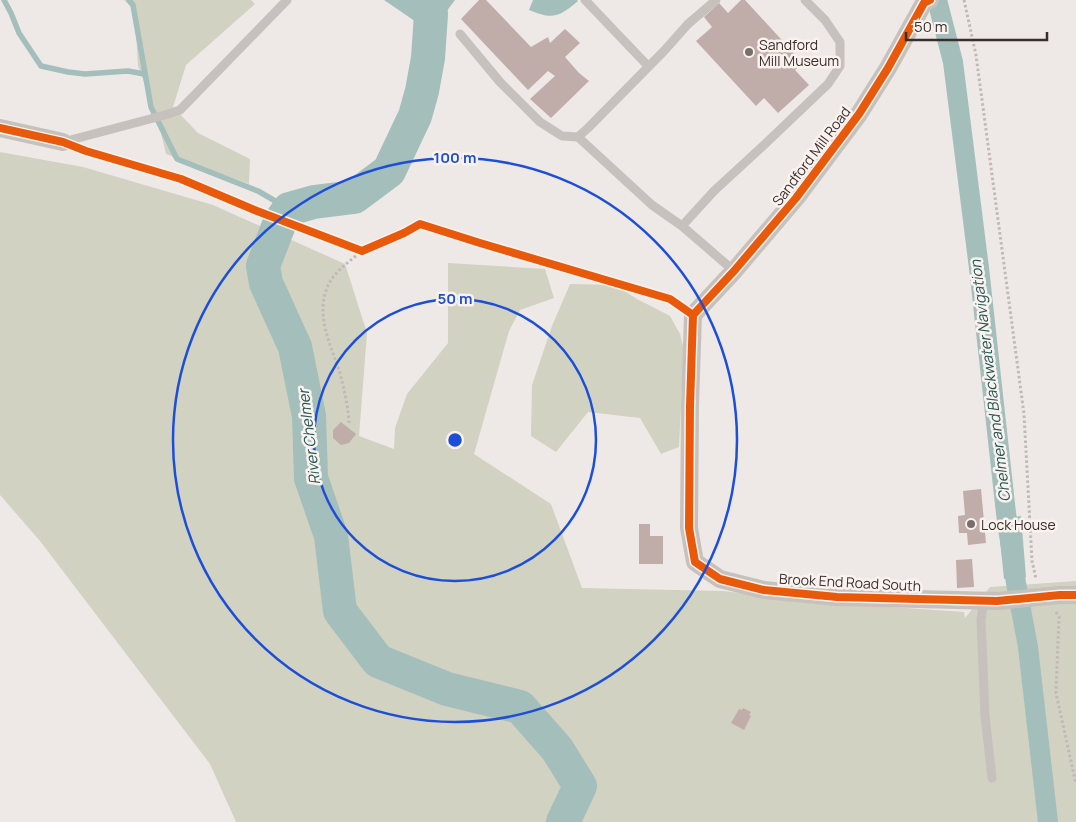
<svg xmlns="http://www.w3.org/2000/svg" width="1076" height="822" font-family="Manrope,sans-serif">
<style>
.green{fill:#d1d2c1}
.water{fill:#a3bebb}
.lines{fill:none;stroke-linecap:round;stroke-linejoin:round}
.stream{stroke:#a3bebb;stroke-width:5.5}
.canal{stroke:#a3bebb;stroke-width:20}
.river{stroke:#a3bebb;stroke-width:34}
.building{fill:#c0aca9}
.path{stroke:#c0b9b6;stroke-width:3;stroke-dasharray:2.5 2.5;stroke-linecap:butt}
.lane{stroke:#c7c1be;stroke-width:9}
.street{stroke:#c7c1be;stroke-width:18}
.cycleway-casing{stroke:#f9f2ee;stroke-width:11}
.cycleway{stroke:#e8590c;stroke-width:8}
.ring{fill:none;stroke:#1d4ed8;stroke-width:2.5}
.poi-dot{fill:#786f6d;stroke:#f9f2ee;stroke-width:2}
.labels{text-anchor:middle;dominant-baseline:central;stroke-width:5;stroke-linejoin:round;paint-order:stroke}
.poi-label{font-size:14px;fill:#382e2c;stroke:#f9f2ee;text-anchor:start}
.street-label{font-size:14px;fill:#382e2c;stroke:#f9f2ee}
.water-label{font-size:15px;font-style:italic;fill:#255653;stroke:#f9f2ee}
.centre{fill:#1d4ed8;stroke:#f9f2ee;stroke-width:2.5}
.ring-label{font-size:15px;text-anchor:middle;font-weight:bold;fill:#1d4ed8;stroke:#f9f2ee;stroke-width:5;stroke-linejoin:round;paint-order:stroke}
</style>
<rect width="100%" height="100%" fill="#eee9e6"/>
<path class="green" d="M124,0h127l4,4 -69,61 -13,42 25,26 52,26 -1,25 -83,-30 -9,-37 -19,-51 -3,-55z
M0,152l83,15 130,38 132,59 22,69 -8,103 35,13 1,-21 12,-34 41,-51v-80l97,6 9,29 -34,12 -11,21 -35,123 77,50 31,84 141,3 109,12 132,9 1,6 25,-31 86,-6v241h-840l-26,-58 -170,-223 -40,-46z
M570,284l45,1 22,14 33,17 10,18 6,24 -4,27 -3,62 -18,7 -21,-36 -52,-6 -32,40 -25,-16 1,-51 20,-59z"/>
<path class="water" d="M384,0h71l-9,12 -24,14z
M533,0h44l1,1c-19,16 -25,19 -49,9z
M1021,516l5,61 -22,2 -6,-59z"/>
<g class="lines">
<path class="stream" d="M4,0l7,13 8,20 22,33 27,6 17,2 43,-3 16,3
M129,0l4,5 18,102 26,52 81,32 31,18"/>
<path class="canal" d="M937,0l16,62 26,206 27,245 10,70 12,64 20,175"/>
<path class="river" d="M429,0l2,14 -3,44 -6,33 -7,25 -26,55 -35,26 -40,5 -25,7 -9,13 -17,44 3,17 29,64 14,69 2,62 20,58 9,75 38,50 69,28 73,18 37,42 23,37 -17,36"/>
</g>
<path class="building" d="M479,0h7l45,47 17,-10 2,6 15,-14 15,14 -15,14 14,16 10,8 -38,37 -21,-19 25,-23 -7,-5 -20,19 -67,-71z
M741,0h4l58,63 -8,7 14,15 -31,28 -14,-15 -8,8 -60,-65 16,-14 -8,-10 15,-14 9,10z
M341,422l15,12 -7,9 -8,2 -8,-7v-8z
M981,489l5,54 -18,2 -1,-12h-8l-1,-17 7,-1 -2,-24z
M639,524h11v12h13v28h-24z
M972,559l2,28 -17,1 -1,-28z
M743,708l8,4 -2,3 2,1 -7,14 -13,-7 8,-14 3,1z"/>
<g class="lines">
<path class="path" d="M964,0l12,55 48,359 8,147 4,18
M349,423c-1,-18 -5,-35 -10,-53 -9,-26 -23,-54 -12,-82 6,-16 22,-26 35,-37
M1056,612l3,5 -3,76 20,91"/>
<path class="lane" d="M585,0l63,66
M716,0l-28,24 -24,27 -76,77 -10,9 74,68 30,21 32,-35 50,-46 64,-61 12,-18v-24l-15,-22 -20,-20
M460,34l40,48 40,40 22,14 16,1
M63,142l102,-27 15,-5 107,-110
M682,226l52,45
M984,601l-3,19 4,96 7,62"/>
<path class="street" d="M930,0l-6,3 -36,65 -29,46 -63,84 -62,73 -41,44 -3,91 -1,122 6,34 25,17 44,11 73,7 160,4 63,-6h16
M0,128l63,14"/>
<g class="cycleway-casing">
<path id="cycleway" d="M0,128l63,14 23,9 95,28 76,32 105,40 42,-18 16,-9 60,19 190,56 23,16
M693,315l-3,91 -1,122 6,34 25,17 44,11 73,7 160,4 63,-6h16
M693,315l41,-44 62,-73 63,-84 29,-46 36,-65 6,-3"/>
</g>
<use href="#cycleway" class="cycleway"/>
</g>
<g class="ring">
<circle cx="455" cy="440" r="141"/>
<circle cx="455" cy="440" r="282"/>
</g>
<g class="poi-dot">
<circle cx="749" cy="52" r="5"/>
<circle cx="971" cy="524" r="5"/>
</g>
<g class="labels">
<g class="poi-label">
<text x="759" y="44">Sandford<tspan x="759" dy="16">Mill Museum</tspan></text>
<text x="981" y="524">Lock House</text>
</g>
<g class="street-label">
<text transform="translate(811 156) rotate(-53)">Sandford Mill Road</text>
<text transform="translate(850 582) rotate(3)">Brook End Road South</text>
</g>
<g class="water-label">
<text transform="translate(990 381) rotate(-97)">Chelmer and Blackwater Navigation</text>
<text transform="translate(309 437) rotate(-97)">River Chelmer</text>
</g>
</g>
<circle cx="455" cy="440" r="8" class="centre"/>
<g class="ring-label">
<text x="455" y="163">100 m</text>
<text x="455" y="304">50 m</text>
</g>
<path d="M906 32v8h141v-8" fill="none" stroke="#382e2c" stroke-width="2.5"/>
<text x="914" y="32" font-size="15" fill="#382e2c" stroke="#f9f2ee" stroke-width="4" paint-order="stroke">50 m</text>
</svg>
